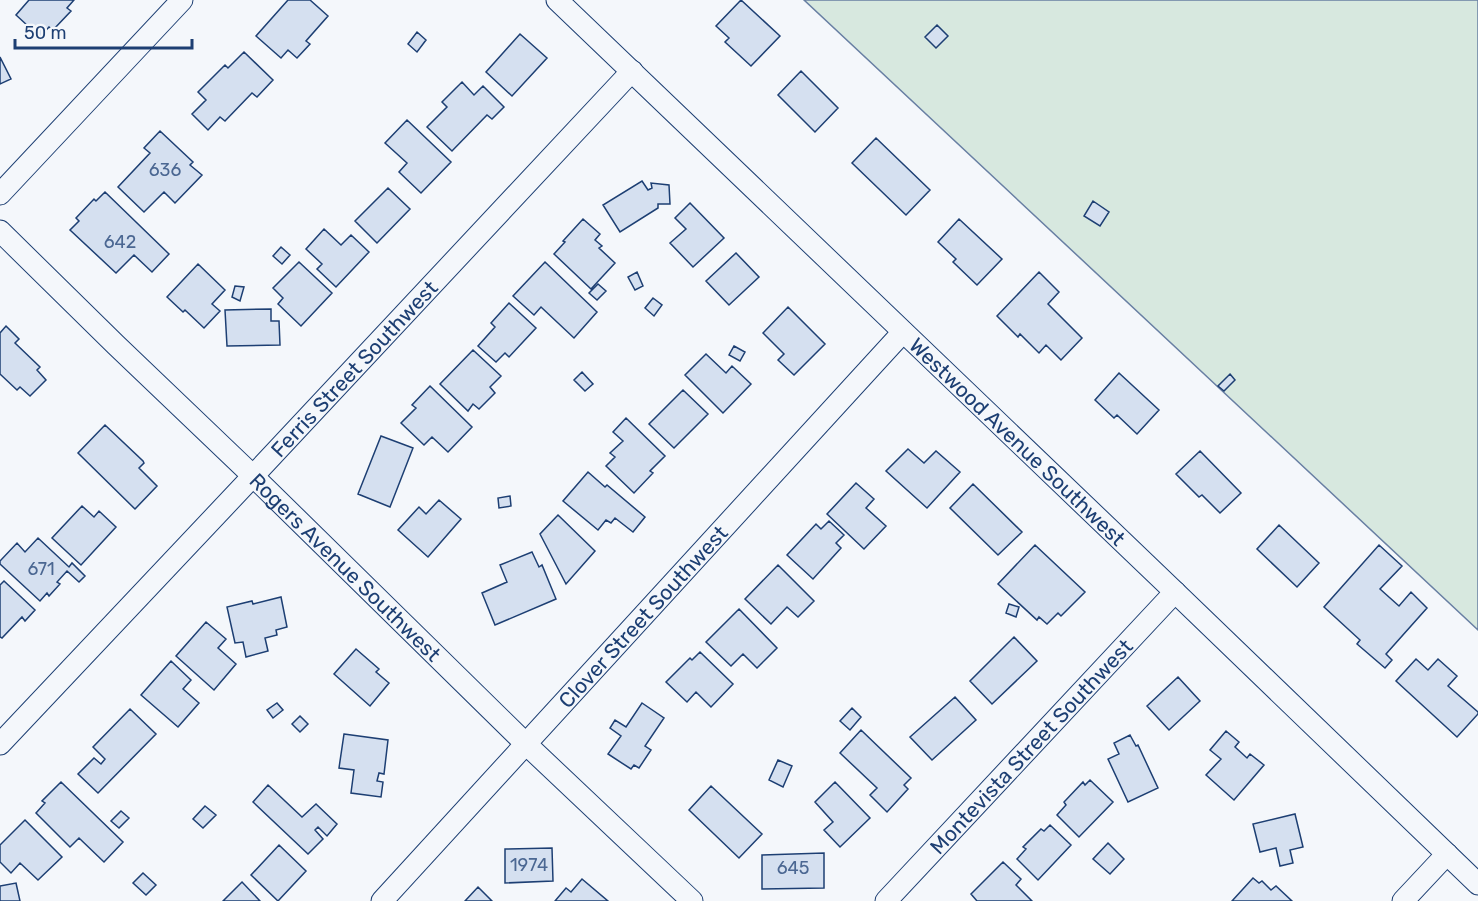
<svg xmlns="http://www.w3.org/2000/svg" width="1478" height="901" font-family="Rubik,sans-serif">
<style>
.green{fill:#d7e8df;stroke:#687fa3;stroke-width:1.5}
.building{fill:#d5e0f0;stroke:#1d3f73;stroke-width:1.5}
.lines{fill:none;stroke-linecap:round;stroke-linejoin:round}
.minor-casing{stroke:#1d3f73;stroke-width:23}
.minor{stroke:#f4f7fb;stroke-width:21}
.labels{text-anchor:middle;dominant-baseline:central;stroke-width:4.5;stroke-linejoin:round;paint-order:stroke}
.number-label{font-size:18px;fill:#4b6792}
.street-label{font-size:21px;fill:#1d3f73;stroke:#f4f7fb}
</style>
<rect width="100%" height="100%" fill="#f4f7fb"/>
<path class="green" d="M804,0h674v630z"/>
<path class="building" d="M29,0h45l-7,8 4,3 -18,19 -4,-3 -9,10 -24,-22z
M288,0h22l18,16 -22,25 4,3 -13,14 -9,-8 -7,8 -25,-22z
M741,0l39,36 -29,30 -26,-24 4,-4 -13,-12z
M937,25l11,11 -12,12 -11,-11z
M417,32l9,8 -9,12 -9,-8z
M520,34l27,24 -35,38 -26,-24z
M244,52l29,28 -16,17 -5,-4 -27,28 -5,-4 -12,13 -16,-16 14,-14 -8,-8 27,-27 3,3z
M0,57l11,22 -11,5z
M801,71l37,37 -23,24 -37,-37z
M462,82l12,13 9,-9 21,21 -12,12 -5,-4 -35,36 -25,-24 20,-20 -5,-5z
M407,120l44,42 -30,31 -22,-21 8,-9 -22,-20z
M160,131l33,31 -3,3 12,10 -27,28 -11,-11 -20,20 -26,-25 32,-34 -6,-5z
M876,138l54,52 -24,25 -54,-52z
M642,181l6,9 4,-2 -1,-5 18,2 1,19h-12v4l-38,24 -17,-27z
M388,188l22,21 -33,34 -22,-22z
M105,192l64,62 -17,18 -18,-17 -18,18 -46,-43 9,-9 -3,-3 18,-19 2,2z
M1093,201l16,11 -9,14 -16,-10z
M690,203l34,35 -31,29 -23,-24 16,-14 -11,-11z
M583,219l17,15 -5,6 7,6 -3,2 16,15 -24,26 -37,-35 11,-12 -2,-1z
M959,219l43,40 -25,26 -24,-23 3,-3 -18,-17z
M324,229l17,16 10,-10 18,17 -33,35 -19,-18 5,-5 -16,-15z
M281,247l9,8 -8,9 -9,-8z
M736,253l23,24 -30,28 -23,-24z
M299,262l33,31 -31,33 -23,-22 5,-6 -10,-10z
M545,262l52,50 -23,26 -33,-31 -7,8 -21,-19z
M198,264l27,26 -13,14 8,7 -16,17 -19,-18 -2,2 -16,-15z
M637,272l6,14 -8,4 -7,-13z
M1039,272l20,20 -11,12 34,34 -21,22 -15,-15 -7,8 -19,-19 -2,3 -21,-21z
M598,284l8,7 -9,9 -8,-7z
M235,286l9,1 -4,14 -8,-4z
M653,298l9,7 -8,11 -9,-8z
M509,303l27,25 -27,29 -4,-4 -9,9 -18,-16 17,-19 -4,-4z
M788,307l37,37 -31,31 -16,-15 6,-6 -21,-21z
M271,309v12h8l1,24 -53,1 -2,-36z
M6,326l13,13 -4,4 25,24 -3,3 9,10 -16,16 -10,-9 -3,3 -17,-16v-41z
M734,346l11,6 -5,9 -11,-6z
M473,350l28,26 -11,11 5,6 -16,16 -6,-5 -5,7 -28,-27z
M706,354l20,19 6,-7 19,18 -28,29 -38,-38z
M582,372l11,12 -8,7 -11,-11z
M1119,373l40,37 -22,24 -20,-19 -3,3 -19,-18z
M1230,374l5,6 -11,11 -6,-5z
M430,386l42,41 -24,25 -16,-15 -8,8 -23,-22 15,-15 -4,-3z
M683,390l25,24 -34,34 -25,-24z
M626,418l39,38 -15,15 3,2 -19,20 -28,-27 9,-9 -5,-4 13,-12 -10,-9z
M105,425l38,36 1,2 -5,5 18,18 -22,23 -57,-56z
M381,436l32,12 -23,59 -32,-13z
M908,449l16,14 12,-12 24,21 -33,36 -41,-37z
M1200,451l41,42 -21,20 -18,-18 -3,2 -23,-23z
M588,472l17,15 2,-2 38,32 -12,15 -18,-14 -4,5 -5,-3 -8,10 -35,-29z
M856,483l18,16 -8,9 20,18 -22,23 -37,-35z
M973,484l49,48 -24,23 -48,-47z
M510,496l1,10 -12,2 -1,-10z
M439,500l22,19 -33,38 -30,-27 21,-23 7,7z
M82,506l12,11 5,-6 17,16 -35,38 -29,-27z
M558,515l37,36 -29,33 -26,-50z
M829,521l15,14 -8,8 5,5 -28,31 -26,-24 29,-31 5,5z
M1279,525l40,38 -22,24 -40,-38z
M38,538l31,29 3,-4 13,13 -6,6 -12,-11 -10,11 3,2 -11,12 -2,-3 -7,8 -40,-37v-3l17,-18 8,9z
M1035,545l50,47 -24,24 -3,-3 -11,11 -8,-7 -2,3 -39,-36z
M1379,545l23,21 -22,23 19,17 12,-14 16,16 -41,46 6,6 -7,8 -28,-24 3,-4 -36,-33z
M532,552l7,15 3,-2 14,34 -61,26 -13,-32 25,-11 -7,-17z
M778,565l36,36 -16,16 -11,-10 -16,17 -26,-25z
M4,581l31,29 -10,11 -3,-4 -20,21 -2,-1v-52z
M281,597l6,30 -11,3 1,5 -12,3 3,13 -22,6 -3,-15 -8,1 -8,-36 25,-6 1,3z
M1009,604l10,3 -3,10 -10,-4z
M739,609l38,39 -20,20 -14,-14 -12,12 -25,-24z
M206,622l20,17 -8,9 18,16 -22,26 -38,-34z
M1014,637l23,24 -45,43 -22,-23z
M356,649l23,20 -3,3 13,11 -19,23 -36,-32z
M700,652l33,32 -22,23 -15,-15 -9,10 -21,-20 24,-24 2,2z
M1416,659l12,11 10,-11 19,17 -9,10 30,26v2l-21,23 -61,-56z
M171,661l20,19 -8,9 16,14 -21,24 -37,-32z
M1178,677l22,24 -31,29 -22,-24z
M955,697l21,23 -44,40 -22,-23z
M277,703l6,7 -10,8 -6,-8z
M642,703l22,15 -19,28 6,4 -12,18 -5,-3 -3,4 -23,-15 13,-18 -11,-8 5,-8 11,7z
M852,708l9,9 -11,13 -10,-9z
M130,709l26,25 -58,59 -20,-19 16,-16 7,6 4,-5 -12,-12z
M300,716l8,8 -8,8 -8,-8z
M861,730l50,48 -7,7 4,4 -21,23 -17,-17 7,-7 -37,-35z
M1226,731l13,11 -4,5 12,11 3,-4 14,11 -30,35 -28,-25 15,-16 -11,-9z
M344,734l44,6 -4,34 -5,-1 -2,8 6,1 -2,15 -30,-4 3,-23 -15,-2z
M1130,735l6,11 2,-1 20,43 -30,14 -20,-43 11,-5 -5,-11z
M778,760l14,6 -9,21 -14,-7z
M1090,780l23,22 -34,35 -22,-22 9,-10 -2,-3 19,-20 2,3z
M61,782l62,60 -19,20 -25,-24 -9,9 -34,-34 9,-10 -3,-2z
M835,782l35,36 -30,29 -16,-17 9,-8 -18,-20z
M268,785l34,32 14,-13 21,20 -10,12 -9,-9 -3,3 8,9 -15,15 -55,-52z
M711,786l51,48 -23,24 -50,-48z
M205,806l11,9 -13,13 -10,-9z
M121,811l8,7 -10,10 -8,-7z
M1295,814l8,33 -13,3 3,13 -13,3 -4,-18 -16,4 -7,-28z
M25,820l37,37 -24,23 -18,-17 -9,10 -11,-11v-17z
M1050,825l21,20 -33,35 -21,-21 9,-10 -3,-2 18,-18 3,2z
M1108,843l16,16 -14,15 -17,-15z
M279,845l27,26 -28,30 -27,-26z
M552,848l1,33 -48,2v-34z
M824,853v35l-62,1v-34z
M1003,862l18,17 -5,6 16,16h-55l-6,-7z
M143,873l13,12 -10,10 -13,-12z
M1253,878l6,5 3,-2 9,9 5,-4 16,15h-60z
M582,879l26,22h-53l11,-13 5,4z
M242,882l18,19h-37z
M16,883l4,18h-20v-15z
M478,887l14,14h-27z"/>
<g class="lines">
<g class="minor-casing">
<g id="minor">
<path id="s1" d="M557,0l618,592 303,292"/>
<path d="M0,194l182,-194"/>
<path id="s2" d="M0,231l116,114 137,131 273,268 166,157"/>
<path id="s3" d="M0,744l253,-268 379,-405"/>
<path id="s4" d="M382,901l521,-569"/>
<path id="s5" d="M886,901l289,-309"/>
<path d="M1403,901l44,-47"/>
</g>
</g>
<use href="#minor" class="minor"/>
</g>
<g class="labels">
<g class="number-label">
<text x="165" y="170">636</text>
<text x="120" y="242">642</text>
<text x="41" y="569">671</text>
<text x="529" y="865">1974</text>
<text x="793" y="868">645</text>
</g>
<g class="street-label">
<text stroke="none"><textPath href="#s3" startOffset="516">Ferris Street Southwest</textPath></text>
<text stroke="none"><textPath href="#s1" startOffset="638">Westwood Avenue Southwest</textPath></text>
<text stroke="none"><textPath href="#s2" startOffset="482">Rogers Avenue Southwest</textPath></text>
<text stroke="none"><textPath href="#s4" startOffset="386">Clover Street Southwest</textPath></text>
<text stroke="none"><textPath href="#s5" startOffset="212">Montevista Street Southwest</textPath></text>
</g>
</g>
<path d="M15 39v9h177v-9" fill="none" stroke="#1d3f73" stroke-width="3"/>
<text x="24" y="39" font-size="18" fill="#1d3f73" stroke="#f4f7fb" stroke-width="4.5" paint-order="stroke">50 m</text>
</svg>
